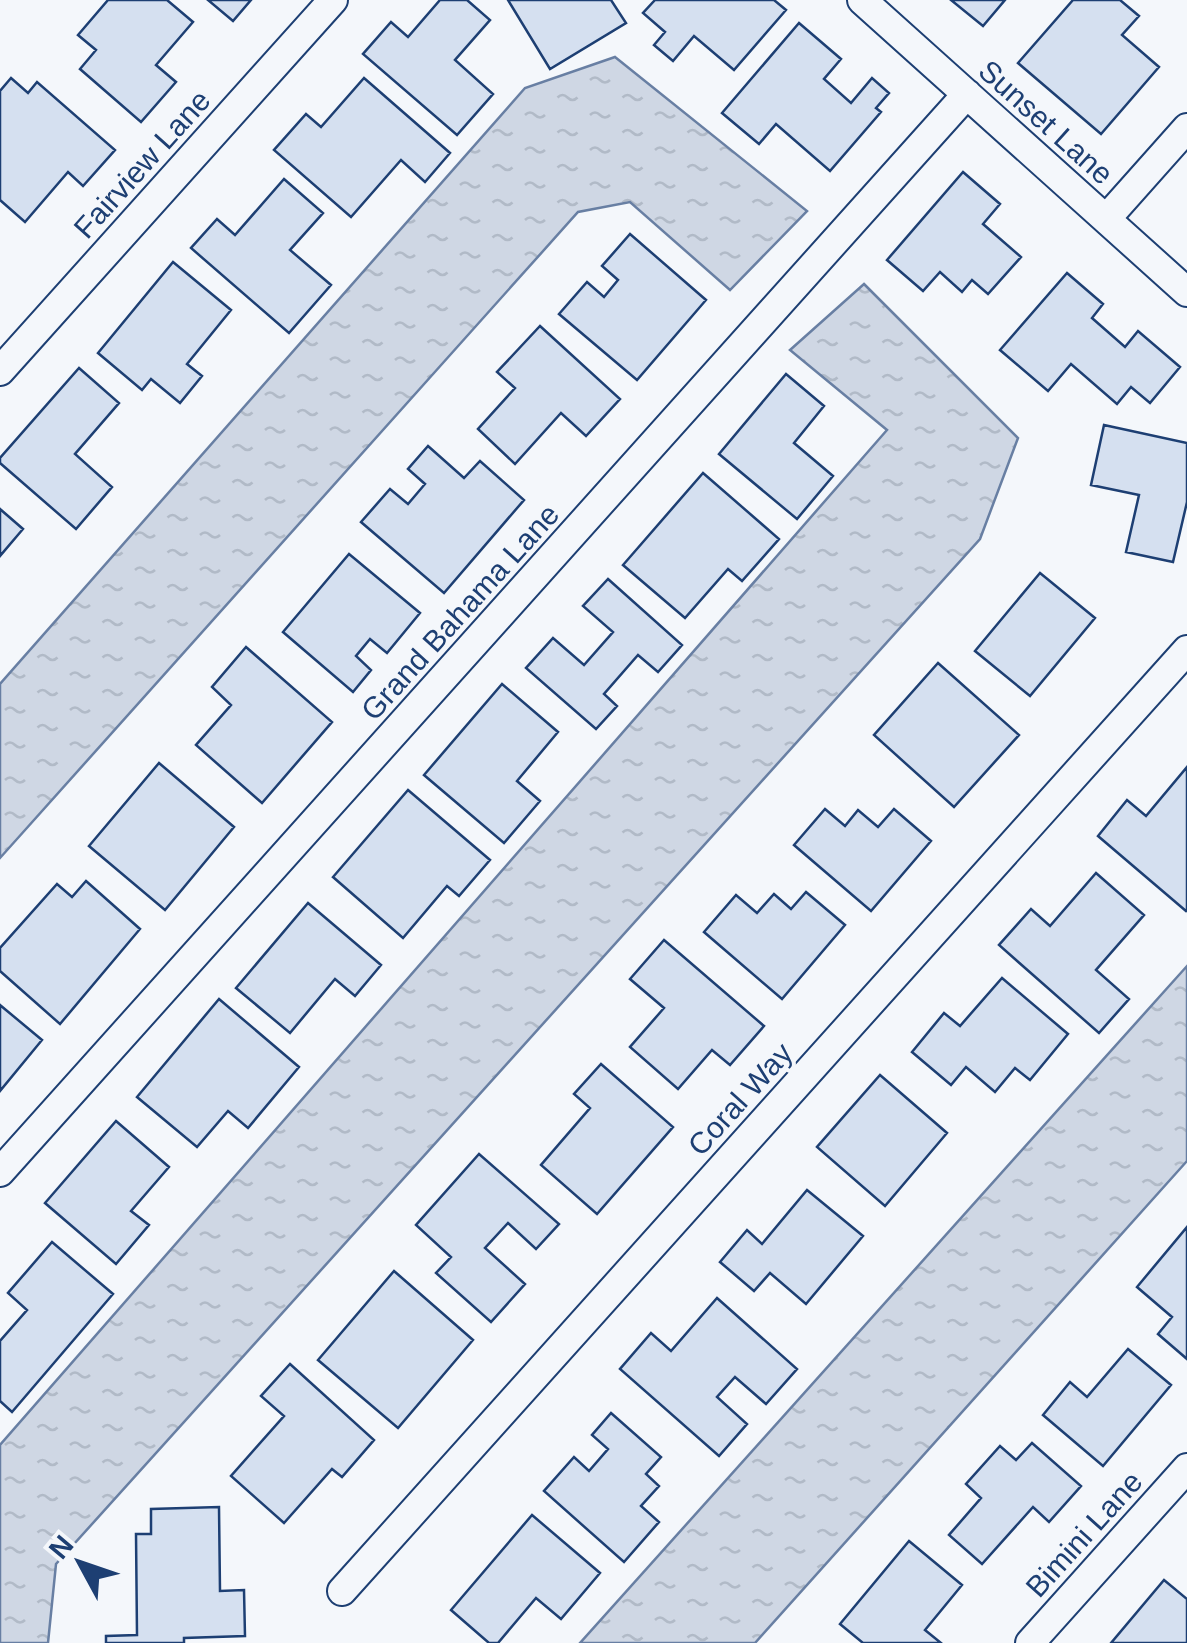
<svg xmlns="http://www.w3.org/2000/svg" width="1187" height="1643" font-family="Helvetica,sans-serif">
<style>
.water{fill:url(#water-ripples);stroke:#687fa3;stroke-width:2.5}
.building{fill:#d5e0f0;stroke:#1d3f73;stroke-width:2.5}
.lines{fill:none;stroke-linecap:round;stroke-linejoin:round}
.street-casing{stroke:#1d3f73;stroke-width:32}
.street{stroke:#f4f7fb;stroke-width:28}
.labels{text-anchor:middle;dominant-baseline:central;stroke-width:8;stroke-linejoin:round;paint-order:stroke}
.street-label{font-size:30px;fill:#1d3f73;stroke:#f4f7fb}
</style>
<defs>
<pattern id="water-ripples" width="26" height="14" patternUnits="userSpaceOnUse" patternTransform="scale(2.5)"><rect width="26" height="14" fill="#cfd7e4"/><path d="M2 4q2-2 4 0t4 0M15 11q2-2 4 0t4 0" fill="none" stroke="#b1bac7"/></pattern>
</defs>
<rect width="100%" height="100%" fill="#f4f7fb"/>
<path class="water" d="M615,57l192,154 -77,79 -100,-88 -52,10 -578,646v-174l525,-596z
M864,284l154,154 -38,101 -924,1025 -8,79h-48v-198l887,-1015 -97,-80z
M1187,966v195l-432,482h-175z"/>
<path class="building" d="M108,0h59l26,22 -37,43 20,17 -35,40 -61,-53 16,-19 -18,-15z
M208,0h43l-18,21z
M440,0h27l23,20 -35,40 38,34 -36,41 -94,-81 28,-32 17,15z
M508,0h103l15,23 -76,46z
M655,0h119l12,10 -52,60 -40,-34 -21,25 -19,-16 11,-13 -22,-19z
M951,0h54l-22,26z
M1073,0h47l19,16 -17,19 37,32 -58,67 -83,-71z
M799,23l42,36 -17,20 27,24 21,-25 17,15 -13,15 5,4 -51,59 -54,-47 -17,20 -37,-31z
M11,78l17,15 9,-11 78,68 -32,36 -15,-14 -43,50 -25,-22v-109z
M364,78l86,75 -25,29 -24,-22 -50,57 -77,-67 32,-36 15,13z
M963,172l37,32 -17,20 38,33 -33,37 -16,-14 -10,12 -22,-20 -17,19 -36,-31z
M284,179l39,34 -33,37 41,35 -42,48 -98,-85 26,-29 18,16z
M630,234l76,66 -69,80 -78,-66 28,-32 17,15 14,-17 -16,-14z
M173,262l58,48 -44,54 15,12 -22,27 -29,-24 -9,11 -44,-37z
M1067,273l36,31 -11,14 33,29 13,-16 42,36 -30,36 -19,-16 -14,17 -46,-40 -23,27 -48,-41z
M540,326l80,73 -34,37 -25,-23 -46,51 -37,-35 37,-41 -18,-16z
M79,368l40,35 -44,51 37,33 -36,42 -76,-66v-5z
M786,374l38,32 -30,37 39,33 -36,43 -78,-65z
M1104,425l83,18v59l-14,60 -47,-10 13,-57 -48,-10z
M428,446l36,32 16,-17 44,39 -80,93 -83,-71 29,-33 18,15 17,-20 -17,-15z
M703,473l76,66 -37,42 -14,-12 -43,49 -62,-53z
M0,509l23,20 -23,27z
M349,554l71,59 -33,40 -17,-14 -14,17 15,14 -18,22 -70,-60z
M1040,573l55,45 -65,78 -55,-45z
M608,579l74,66 -24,27 -20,-17 -34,39 13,12 -21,23 -70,-61 27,-30 31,27 29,-33 -30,-26z
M246,647l86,75 -70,81 -66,-58 35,-40 -19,-18z
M938,663l81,72 -65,72 -80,-72z
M502,684l56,48 -41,49 23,20 -36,42 -80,-68z
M159,763l75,64 -69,83 -76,-64z
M1187,767v143l-1,1 -88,-75 29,-36 19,16z
M408,790l82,70 -31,36 -12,-10 -44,52 -70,-61z
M825,809l20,17 13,-16 20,17 16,-18 37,32 -60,70 -77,-66z
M1096,873l48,42 -48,55 33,29 -30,34 -100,-88 32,-36 19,17z
M86,881l54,48 -80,95 -60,-53v-23l57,-64 15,13z
M806,892l39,33 -63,74 -78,-67 32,-37 21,18 17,-19 17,15z
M308,903l73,62 -26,31 -20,-17 -45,54 -54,-45z
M664,940l100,86 -34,39 -18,-15 -34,39 -48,-42 34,-39 -34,-29z
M1002,978l66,56 -38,46 -15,-12 -20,24 -29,-25 -15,18 -39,-33 32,-39 16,13z
M219,999l80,68 -51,61 -20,-17 -31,36 -60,-50z
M0,1005l42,35 -42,51z
M601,1064l72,63 -76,87 -56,-49 49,-57 -16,-14z
M880,1075l67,58 -62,73 -68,-59z
M116,1121l53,46 -38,44 18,14 -33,39 -71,-61z
M479,1154l80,70 -23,25 -28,-26 -23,25 40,36 -34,38 -55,-49 15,-16 -35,-32z
M807,1190l56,46 -57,68 -36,-31 -16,18 -34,-29 27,-32 15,14z
M1187,1227v132l-29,-25 14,-17 -35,-30z
M52,1242l61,52 -101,118 -12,-11v-60l27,-31 -19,-17z
M394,1271l79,69 -75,88 -80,-68z
M717,1298l80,71 -31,35 -31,-27 -18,20 30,27 -28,32 -99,-87 31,-36 20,18z
M1128,1349l43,36 -68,81 -60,-51 27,-33 17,15z
M290,1364l84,76 -32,37 -10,-8 -48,54 -53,-47 53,-60 -23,-20z
M611,1413l50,44 -15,17 13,12 -18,20 18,16 -35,40 -80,-71 30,-34 15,14 19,-22 -16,-14z
M1032,1443l49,43 -32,36 -16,-15 -51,57 -33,-29 32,-37 -15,-14 34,-38 16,14z
M219,1507l1,84 24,-1 1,46 -61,2v5h-78v-7l31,-1 -1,-101h15v-25z
M532,1515l68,58 -39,46 -25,-21 -38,45h-9l-38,-33z
M909,1541l53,44 -37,45 16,13h-78l-23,-19z
M1164,1580l23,19v44h-76z"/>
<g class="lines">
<g class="street-casing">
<path id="street" d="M862,0l325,292
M1106,219l81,-91
M0,371l333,-371
M0,1172l967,-1078
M342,1591l845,-941
M1030,1643l157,-175"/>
</g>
<use href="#street" class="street"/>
</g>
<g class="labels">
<g class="street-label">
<text transform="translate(1046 122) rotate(42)">Sunset Lane</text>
<text transform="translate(142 164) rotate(-48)">Fairview Lane</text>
<text transform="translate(460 612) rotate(-48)">Grand Bahama Lane</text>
<text transform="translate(740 1099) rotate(-48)">Coral Way</text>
<text transform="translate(1084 1534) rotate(-48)">Bimini Lane</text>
</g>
</g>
<g transform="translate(80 1563) rotate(310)" stroke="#f4f7fb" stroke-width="8" paint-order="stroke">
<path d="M0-8L18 38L0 25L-18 38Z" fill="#1d3f73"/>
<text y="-15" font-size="28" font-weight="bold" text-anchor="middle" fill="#1d3f73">N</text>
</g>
</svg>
